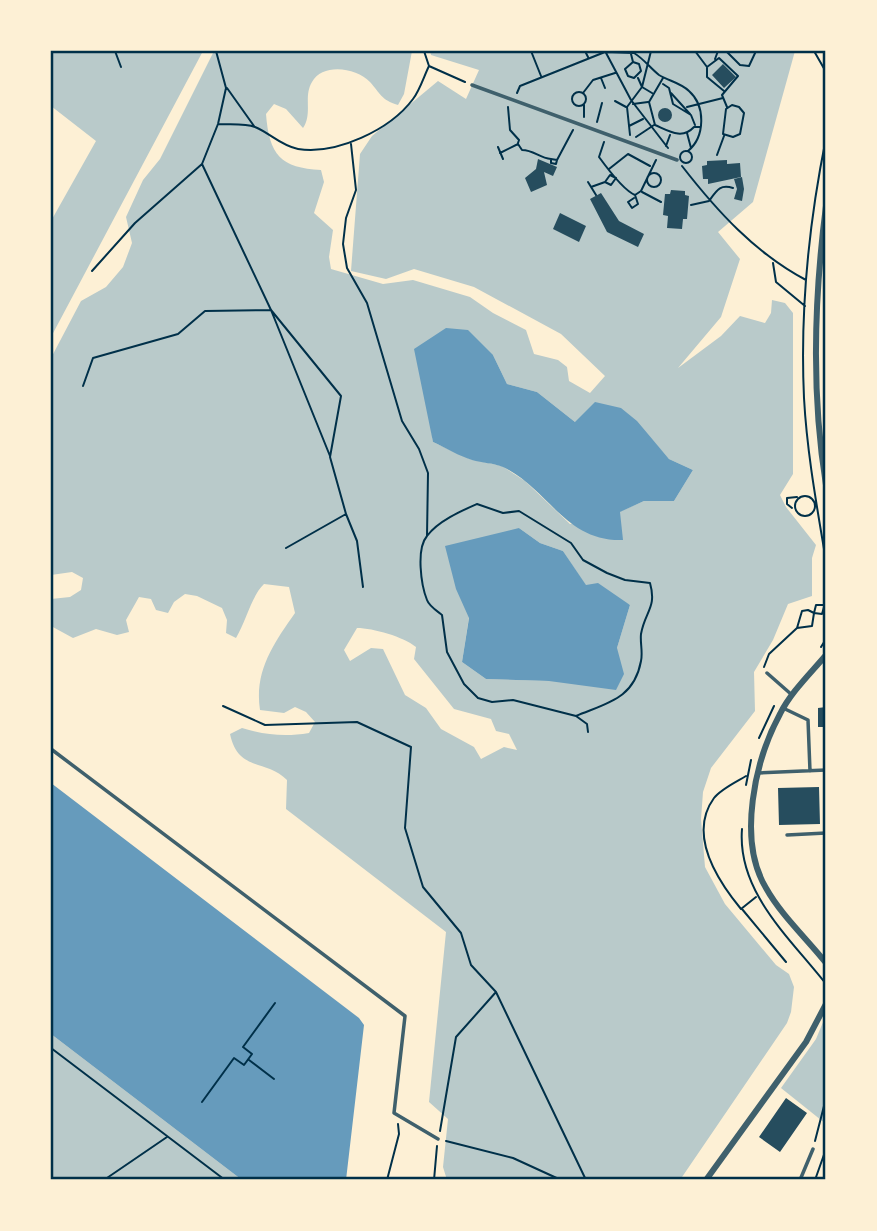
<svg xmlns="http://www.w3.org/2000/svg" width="877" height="1231" font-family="Overpass,sans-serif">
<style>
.green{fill:#b9caca;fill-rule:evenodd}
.water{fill:#669bbc}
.building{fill:#264d5e}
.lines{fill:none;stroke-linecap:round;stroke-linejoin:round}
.path{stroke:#003049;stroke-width:2}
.service{stroke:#3f606c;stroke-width:3.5}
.minor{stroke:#3f606c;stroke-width:6}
.neatline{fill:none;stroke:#003049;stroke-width:2.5}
</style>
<rect width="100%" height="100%" fill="#fdf0d5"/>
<path class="green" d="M51,51h152l-152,286v-116l45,-80 -45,-35z
M214,51h198l-8,43 -6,11c-17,-5 -18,-12 -28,-23 -14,-15 -48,-19 -58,0 -9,15 1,31 -9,46l-17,-19 -12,-5 -8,10c3,41 15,54 55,56l3,12 -10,31 19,17 -4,27 2,12 52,15 30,-4 57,17 23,16 33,17 8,24 24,6 9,7 2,14 21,12 15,-17 -44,-42 -87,-47 -60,-18 -28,10 -35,-8 9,-117 12,-18 66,-55 28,18 13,-29 -48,-15 -1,-4h365l-42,151 -35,30 22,27 -19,58 -43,51 43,-32 19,-20 25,7 6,-10 1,-13 13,3 8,10v161l-13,21 6,12 30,38 -4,13v38l-24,8 -15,36 -19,32 1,39 -44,57 -8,24 -2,27 4,48 20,37 51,61 13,9 5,13 -3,25 -4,11 -107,157h-233l-4,-13 5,-48 -19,-17 17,-170 -160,-123 1,-29c-21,-21 -49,-8 -57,-46l12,-6c23,7 43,9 67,5l6,-11 -9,-10 -11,-5 -11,6 -24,-3c-6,-39 14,-67 35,-97l-6,-26 -25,-3c-12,11 -18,37 -28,54l-10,-5 1,-13 -5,-12 -25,-12 -12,-2 -11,8 -6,11 -12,-3 -5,-11 -12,-2 -13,23 3,12 -12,3 -21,-6 -23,9 -22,-12v-27l19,-2 11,-7 2,-12 -11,-6 -21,3v-217l30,-57 25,-14 17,-20 9,-24 -6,-26 17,-37 17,-21zM493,355l14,29 30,8 38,30 79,20 15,17 24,11 -19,31h-30l-25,11 -49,12 -45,-43 -23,-15 -32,-7 -37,-17 -6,-43zM519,528l21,15 23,8 23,35 44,19 -13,43 -68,33 -63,-2 -24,-17 7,-45zM357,628c16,0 47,9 59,19l-2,12 40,50 37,10 5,12 13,3 8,16 -13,-3 -23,12 -7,-12 -33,-18 -15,-21 -21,-13 -22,-46 -12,-1 -21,13 -6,-11z
M826,1015v109l-45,-36 35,-49z
M51,1034l191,146h-191z"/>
<path class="water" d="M446,328l22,2 25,25 14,29 30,8 38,30 20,-20 26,6 16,13 32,38 24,11 -19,31h-30l-24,11 3,28c-58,2 -74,-51 -120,-73 -9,-4 -21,-4 -31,-7 -13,-4 -26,-12 -39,-18l-19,-93z
M519,528l21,15 23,8 23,34 12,-2 32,22 -13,43 7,26 -8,16 -67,-9 -63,-2 -24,-17 7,-44 -13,-29 -11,-43z
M51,783l308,235 5,7 -18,155h-104l-191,-146z"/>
<path class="building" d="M723,64l13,13 -12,11 -12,-13z
M658 115a7 7 0 1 1 14 0a7 7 0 1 1-14 0Z
M538,159l19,8 -4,9 -9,-4 3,13 -16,7 -6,-14 11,-9z
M727,160v4l13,-1 1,14 -33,7v-5h-5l-1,-13 5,-1v-4z
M742,177l2,12 -2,12 -8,-2 3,-10 -3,-10z
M671,190l14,1v4l4,1 -2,23h-4l-1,10 -15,-1 1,-12 -5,-1 2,-21h5z
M601,193l18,28 25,13 -6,13 -31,-15 -17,-33z
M560,213l26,13 -7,16 -26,-13z
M826,707v20h-8v-19z
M819,787l1,37 -41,1 -1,-37z
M786,1098l21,15 -27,39 -21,-15z"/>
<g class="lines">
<path class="path" d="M115,51l6,16
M424,51l5,15
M531,51l10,25
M585,51l3,6
M605,51l26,49 37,48
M695,51l12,16 12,-9 19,18 -16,19 5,12
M726,51l14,14 9,1 7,-15
M814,51l12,21
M631,54l2,8 6,2 2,7 -7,7 -6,-2 -3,-7 8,-7
M715,59l3,-8
M707,68v9l17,14
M601,78l4,10
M638,78l4,9 10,6
M663,78l-14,24 6,23c14,6 27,15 39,2h6
M663,84l6,4 4,16 18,11 4,10
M227,88l27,38
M572 99a7 7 0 1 1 14 0a7 7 0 1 1-14 0Z
M517,93l3,-7 85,-34 29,1c10,6 16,15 25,22 10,6 22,8 30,16 17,15 16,46 -1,60
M583,93l10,-13 22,-7
M671,93l19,21
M615,101l11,6
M633,104l15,-2
M732,105l7,2 5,6 -4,21 -7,3 -10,-3 3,-25z
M508,107l2,23 9,10 -1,3
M687,107l36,-9
M584,117v-12
M597,122l5,-19
M218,124c11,1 27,-1 37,3 15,6 26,19 43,22 38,6 92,-19 115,-50 7,-9 11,-23 16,-33l36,16
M629,126l14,-7
M687,133l4,15
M630,135l-3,-28 15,-20 9,-36
M636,137l18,-12
M826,138c-17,84 -26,173 -22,260 3,55 13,109 22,163
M604,142l-5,15c8,11 24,33 36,38l6,-4 15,-31
M351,144l5,46 -10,28 -3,26 4,24 20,35 35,118 17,28 9,24 -1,63
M666,146l4,-11
M498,147l5,12
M680 157a6 6 0 1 1 12 0a6 6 0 1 1-12 0Z
M500,153l18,-9 4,6c12,0 17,8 29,9
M717,155l7,-19
M551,159l6,1 -1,4 -5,-1z
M557,160l16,-30
M202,164l69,146 70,86 -11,61 16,57 -60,34
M682,166c35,45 73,87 124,114
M609,169l19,-15 22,12
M647 180a7 7 0 1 1 14 0a7 7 0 1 1-14 0Z
M588,182l8,13
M591,187l14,-5 5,-7 6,3 -5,7 -6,-3
M642,192l19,10
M634,198l-6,4 4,6 6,-4 -3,-9
M691,205l18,-4c8,-11 11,-17 24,-13
M773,263l3,19 29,24
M92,271l43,-48 67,-59 16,-40 8,-36 -10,-37
M83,386l10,-28 85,-24 27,-23 66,-1 59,146
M795 506a10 10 0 1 1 20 0a10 10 0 1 1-20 0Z
M792,508l-5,-4v-6l10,-1
M346,514l11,27 6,46
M797,628l15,-2 2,-13 8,1 2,-7
M821,647l5,-8
M764,667l5,-13 28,-26 5,-17 6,-1 6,3 2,-8h10
M223,706l42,19 92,-3 54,25 -6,81 18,59 38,46 10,32 25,27 90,188
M576,716c31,-13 58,-17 65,-55 2,-9 -1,-18 0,-27 4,-23 16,-26 9,-51l-25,-3 -18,-7 -24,-13 -12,-17 -52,-32 -16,2 -26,-9c-16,7 -39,17 -50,32 -11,13 -6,49 0,64 2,6 10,11 15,15l5,37 17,32 14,14 14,4 21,-2 63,16 11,8 1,8
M759,738l15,-32
M746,776c-10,6 -25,13 -32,22 -27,37 4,83 27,111l15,-12
M746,785l5,-25
M742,829c-5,63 48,109 84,155
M742,909l44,53
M824,1028l2,17
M51,1048l174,132
M249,1060l25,19
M202,1102l32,-44 10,7 8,-11 -9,-7 32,-44
M440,1131l16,-94 40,-45
M446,1141l67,17 48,22
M815,1141l9,-35 2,-49
M104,1180l63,-43
M387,1180l12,-46 -1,-10
M434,1180l3,-34
M815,1180l11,-31"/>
<path class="service" d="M472,85l205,75
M767,673l25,22
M783,708l25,12 2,51
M51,749l354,267 -11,97 44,26
M758,773l68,-3
M787,835l39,-2
M800,1180l13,-31"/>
<path class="minor" d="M826,206c-12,93 -15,187 0,279
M826,655c-16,19 -35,37 -46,59 -25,46 -43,126 -14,174 15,27 41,51 60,75
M706,1180l100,-138 20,-38"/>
</g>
<rect width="877" height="1231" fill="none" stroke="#fdf0d5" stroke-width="105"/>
<rect x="52" y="52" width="772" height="1126" class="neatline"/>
</svg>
